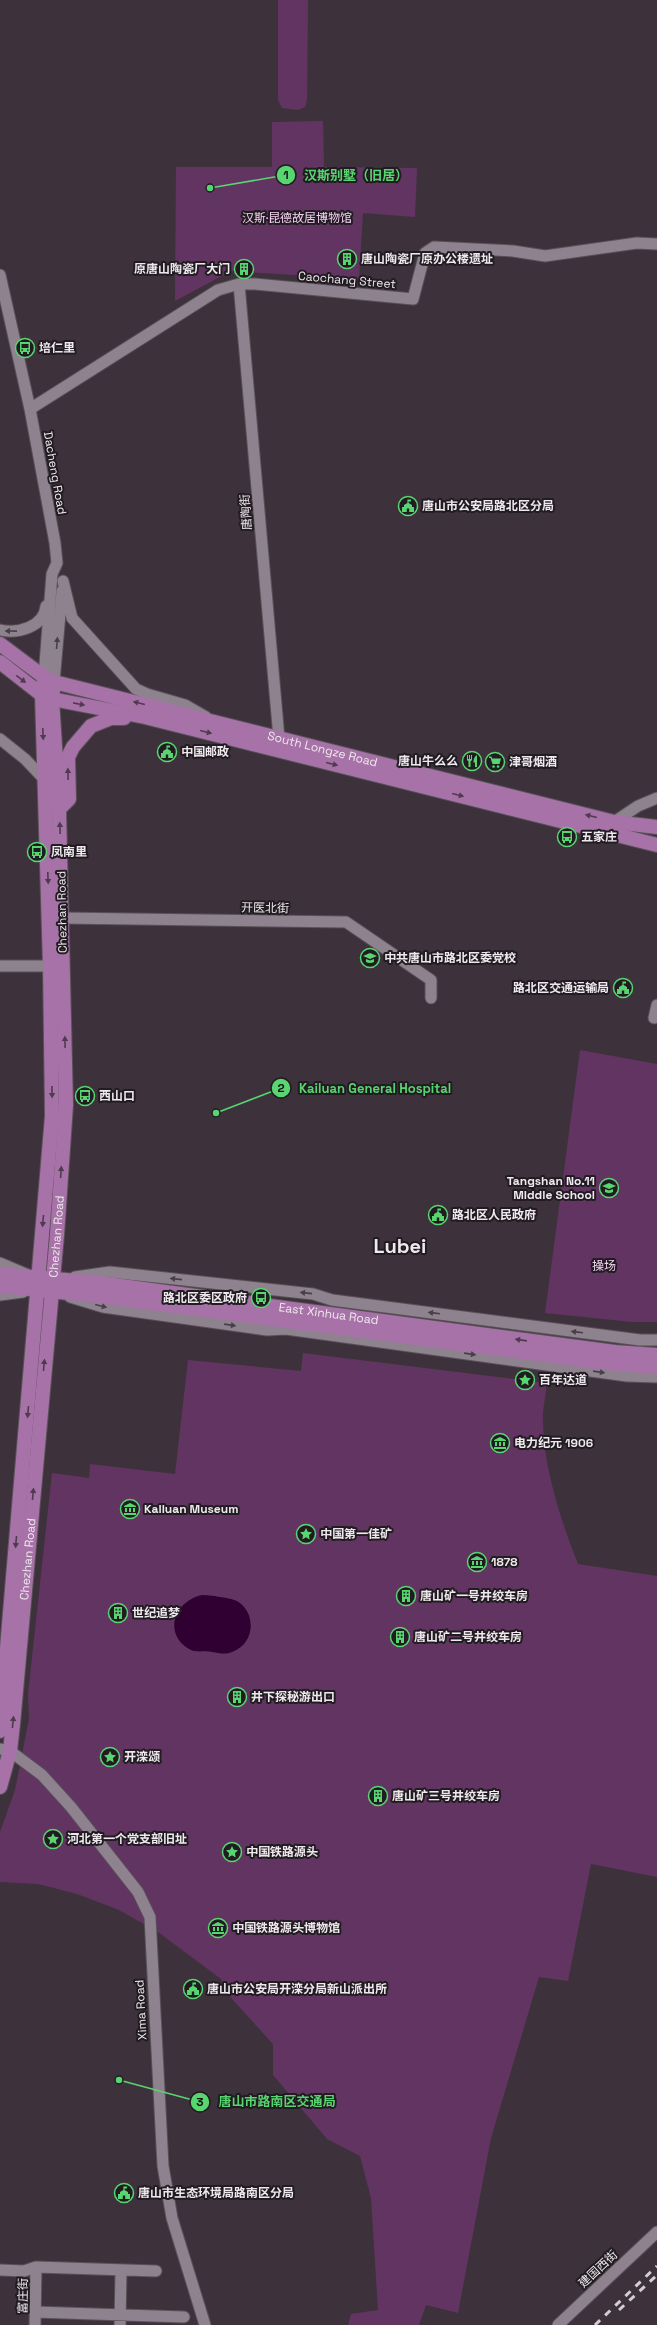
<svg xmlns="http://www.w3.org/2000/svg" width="657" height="2325" font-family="'Space Grotesk','Noto Sans SC',sans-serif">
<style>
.green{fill:#623462}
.water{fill:#2f0031}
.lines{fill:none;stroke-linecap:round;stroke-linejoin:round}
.minor-casing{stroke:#595058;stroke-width:13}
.major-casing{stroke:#595058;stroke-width:16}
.minor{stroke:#8e828e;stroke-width:11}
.major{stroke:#a772a7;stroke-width:14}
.rail{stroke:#d5cdd4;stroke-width:3;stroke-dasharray:7 7;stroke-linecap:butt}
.oneway{fill:#474047}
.oneway2{fill:#503a50}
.labels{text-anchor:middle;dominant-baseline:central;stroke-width:4;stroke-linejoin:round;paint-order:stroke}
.park-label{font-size:12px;fill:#f6d1f4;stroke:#211c21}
.poi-label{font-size:12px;font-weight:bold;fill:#efe8ee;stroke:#211c21;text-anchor:start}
.street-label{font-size:12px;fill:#efe8ee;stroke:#211c21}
.town-label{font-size:20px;font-weight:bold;fill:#efe8ee;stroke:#211c21}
.leader{fill:none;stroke:#58d570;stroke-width:1.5}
.callout-dot{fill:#58d570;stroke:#211c21;stroke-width:1.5}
.mark-label{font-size:12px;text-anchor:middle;font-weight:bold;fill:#111}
.callout-label{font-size:13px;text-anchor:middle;font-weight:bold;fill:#58d570;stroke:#211c21;stroke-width:4;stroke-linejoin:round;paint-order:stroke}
</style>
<rect width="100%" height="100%" fill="#3d323c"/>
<path class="green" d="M278,0h30l-1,100 -2,7 -7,3 -16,-2 -4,-8z
M323,121l1,46 93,1 -2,49 -52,-4 -4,66 -128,-8 -56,30 1,-134h96v-45z
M580,1050l77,14v258h-25l-87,-9z
M303,1353l244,30c-1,13 -5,27 -4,40 1,46 18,98 35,141l79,12v301l-66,-13 -23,117 -29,-4 -48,161 -33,175 -32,-8 -7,20h-71l3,-11 27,-4 -7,-112 -11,-42 -33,-17 -54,-64v-31l-41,-45 -11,-20 -63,-47 -39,-22 -42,-16 -39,-10 -38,-2v-50l15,-42 14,-71 -1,-25 24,-221 37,5 1,-14 85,10 13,-114 113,11z"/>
<path class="water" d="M202,1595c7,0 29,3 35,6 20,12 18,43 -5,51 -7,3 -13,1 -20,0 -7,-2 -14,1 -21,-2 -29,-15 -17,-49 11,-55z"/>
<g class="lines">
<g class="minor-casing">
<path id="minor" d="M0,275l30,134 25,134 2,20 -5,11 -8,103
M239,284l40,454
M30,409l188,-119 21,-6h16l158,15 12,-46 9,-6 79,4 32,5 92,-13 20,1
M63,581l9,37 64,71 11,5 38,11 21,12
M0,630c18,4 44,-3 46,-24
M54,682l8,-91
M0,739l25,20 20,21
M614,822l24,-16 19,-8
M63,918l283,4 85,58v18
M0,966h50
M654,1018l3,-13
M0,1263l26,11
M75,1277l35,-5 203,22 19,6 308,40h17
M0,1295l23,-3
M70,1297l33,10 164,23 19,-1 341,47 30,1
M0,1749l10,2 32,24 29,32 67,85 12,25 13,249 9,52 33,107
M0,2270l24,1 12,-4 120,4
M35,2312l149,5
M35,2325l1,-58
M120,2325l1,-55
M558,2325l99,-93"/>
</g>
<g class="major-casing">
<g id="major">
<path id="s1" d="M0,644l44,33 10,5 560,140 43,5"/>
<path d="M0,662l42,33 10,4 93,18 512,128"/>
<path d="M59,809l10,-10 -1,-42 5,-10 18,-21 20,-8h13"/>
<path id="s2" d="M0,1274l99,9 516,69 42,3"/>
<path d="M0,1286l98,10 508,67 51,4"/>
<path d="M0,1731l52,-615 -2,-150 -8,-271 2,-18"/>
<path id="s3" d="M0,1787l10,-36 3,-27 44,-489 9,-130 -7,-296 -7,-110 2,-17"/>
</g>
</g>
<use href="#minor" class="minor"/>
<use href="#major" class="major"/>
<path class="rail" d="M619,2310l38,-35
M595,2325l62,-59"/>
</g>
<defs><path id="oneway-solid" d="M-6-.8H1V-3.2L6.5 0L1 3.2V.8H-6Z"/></defs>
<g class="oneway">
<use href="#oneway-solid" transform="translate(11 631) rotate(-179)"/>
<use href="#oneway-solid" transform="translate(57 643) rotate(-85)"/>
<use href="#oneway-solid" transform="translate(176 1279) rotate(-174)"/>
<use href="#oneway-solid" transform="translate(306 1293) rotate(-174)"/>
<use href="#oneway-solid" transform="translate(101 1306) rotate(14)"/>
<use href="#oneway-solid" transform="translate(434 1313) rotate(-173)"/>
<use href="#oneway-solid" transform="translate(230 1325) rotate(8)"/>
<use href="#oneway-solid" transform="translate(577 1332) rotate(-173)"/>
<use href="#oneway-solid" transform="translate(470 1354) rotate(8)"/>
<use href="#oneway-solid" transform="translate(599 1372) rotate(8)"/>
</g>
<g class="oneway2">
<use href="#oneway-solid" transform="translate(21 679) rotate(38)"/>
<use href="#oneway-solid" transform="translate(139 703) rotate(-166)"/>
<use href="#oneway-solid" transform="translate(79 704) rotate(11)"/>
<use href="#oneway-solid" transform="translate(206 732) rotate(14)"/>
<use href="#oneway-solid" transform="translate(43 734) rotate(88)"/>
<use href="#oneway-solid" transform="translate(332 764) rotate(14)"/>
<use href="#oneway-solid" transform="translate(68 774) rotate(-91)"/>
<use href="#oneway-solid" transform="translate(458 795) rotate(14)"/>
<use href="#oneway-solid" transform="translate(591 816) rotate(-166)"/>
<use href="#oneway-solid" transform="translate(60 828) rotate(-92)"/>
<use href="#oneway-solid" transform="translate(48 878) rotate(88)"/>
<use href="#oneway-solid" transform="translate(65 1042) rotate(-91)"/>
<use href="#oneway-solid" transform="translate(52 1092) rotate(89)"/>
<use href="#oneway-solid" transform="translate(61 1172) rotate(-86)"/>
<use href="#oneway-solid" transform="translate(43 1221) rotate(95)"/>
<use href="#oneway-solid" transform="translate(521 1340) rotate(-172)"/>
<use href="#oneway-solid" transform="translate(44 1365) rotate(-85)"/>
<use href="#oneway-solid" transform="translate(28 1412) rotate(95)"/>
<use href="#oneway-solid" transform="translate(33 1494) rotate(-85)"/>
<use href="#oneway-solid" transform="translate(16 1542) rotate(95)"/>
<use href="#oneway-solid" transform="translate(13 1722) rotate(-84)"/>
</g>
<defs>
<g id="building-ring" transform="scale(1)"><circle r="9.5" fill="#211c21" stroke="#58d570" stroke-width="1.5"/><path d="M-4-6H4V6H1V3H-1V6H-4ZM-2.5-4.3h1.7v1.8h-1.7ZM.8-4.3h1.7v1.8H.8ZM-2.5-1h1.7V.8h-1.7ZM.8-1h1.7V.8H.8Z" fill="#58d570"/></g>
<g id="bus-ring" transform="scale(1)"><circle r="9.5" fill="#211c21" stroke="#58d570" stroke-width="1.5"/><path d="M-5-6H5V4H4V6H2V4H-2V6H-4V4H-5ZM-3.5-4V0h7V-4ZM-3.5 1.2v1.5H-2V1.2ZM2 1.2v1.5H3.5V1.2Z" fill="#58d570"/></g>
<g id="civic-ring" transform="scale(1)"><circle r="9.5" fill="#211c21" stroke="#58d570" stroke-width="1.5"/><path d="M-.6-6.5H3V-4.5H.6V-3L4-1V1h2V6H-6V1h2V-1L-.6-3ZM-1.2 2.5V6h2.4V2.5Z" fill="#58d570"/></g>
<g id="restaurant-ring" transform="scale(1)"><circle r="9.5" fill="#211c21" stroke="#58d570" stroke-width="1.5"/><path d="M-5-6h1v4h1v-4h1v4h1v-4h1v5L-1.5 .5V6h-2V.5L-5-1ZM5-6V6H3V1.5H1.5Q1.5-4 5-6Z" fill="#58d570"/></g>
<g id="supermarket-ring" transform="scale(1)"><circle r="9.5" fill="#211c21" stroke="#58d570" stroke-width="1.5"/><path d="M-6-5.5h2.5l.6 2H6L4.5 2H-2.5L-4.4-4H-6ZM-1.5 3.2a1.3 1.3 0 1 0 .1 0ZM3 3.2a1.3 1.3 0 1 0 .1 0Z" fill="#58d570"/></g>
<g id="school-ring" transform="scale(1)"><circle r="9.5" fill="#211c21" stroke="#58d570" stroke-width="1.5"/><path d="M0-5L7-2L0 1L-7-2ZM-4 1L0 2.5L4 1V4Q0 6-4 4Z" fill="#58d570"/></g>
<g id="sight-ring" transform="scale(1)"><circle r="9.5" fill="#211c21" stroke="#58d570" stroke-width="1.5"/><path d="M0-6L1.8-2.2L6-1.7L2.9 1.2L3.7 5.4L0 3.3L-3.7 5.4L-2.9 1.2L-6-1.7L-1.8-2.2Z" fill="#58d570"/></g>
<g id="museum-ring" transform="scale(1)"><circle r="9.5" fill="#211c21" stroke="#58d570" stroke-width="1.5"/><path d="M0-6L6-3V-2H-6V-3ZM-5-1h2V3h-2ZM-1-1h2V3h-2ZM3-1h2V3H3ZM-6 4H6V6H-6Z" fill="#58d570"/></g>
</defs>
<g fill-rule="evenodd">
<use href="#building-ring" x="347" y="259"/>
<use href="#building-ring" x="244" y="269"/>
<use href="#bus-ring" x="25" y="348"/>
<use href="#civic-ring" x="408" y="506"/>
<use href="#civic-ring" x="167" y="752"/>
<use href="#restaurant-ring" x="472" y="761"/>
<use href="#supermarket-ring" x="495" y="762"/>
<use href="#bus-ring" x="567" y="837"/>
<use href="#bus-ring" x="37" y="852"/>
<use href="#school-ring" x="370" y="958"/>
<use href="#civic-ring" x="623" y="988"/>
<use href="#bus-ring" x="85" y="1096"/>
<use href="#school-ring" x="609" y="1188"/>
<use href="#civic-ring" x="438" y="1215"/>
<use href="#bus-ring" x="261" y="1298"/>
<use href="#sight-ring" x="525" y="1380"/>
<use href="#museum-ring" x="500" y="1443"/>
<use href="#museum-ring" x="130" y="1509"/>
<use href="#sight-ring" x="306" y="1534"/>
<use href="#museum-ring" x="477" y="1562"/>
<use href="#building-ring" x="406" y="1596"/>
<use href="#building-ring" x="118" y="1613"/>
<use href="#building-ring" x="400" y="1637"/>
<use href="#building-ring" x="237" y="1697"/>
<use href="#sight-ring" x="110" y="1757"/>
<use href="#building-ring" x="378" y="1796"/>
<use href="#sight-ring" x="53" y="1839"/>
<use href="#sight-ring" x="232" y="1852"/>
<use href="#museum-ring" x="218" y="1928"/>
<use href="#civic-ring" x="193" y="1989"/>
<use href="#civic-ring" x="124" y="2193"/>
</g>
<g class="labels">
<g class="park-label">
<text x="297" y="218">汉斯·昆德故居博物馆</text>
<text x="604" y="1266">操场</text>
</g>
<g class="poi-label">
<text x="361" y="259">唐山陶瓷厂原办公楼遗址</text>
<text x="230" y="269" text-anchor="end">原唐山陶瓷厂大门</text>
<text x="39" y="348">培仁里</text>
<text x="422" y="506">唐山市公安局路北区分局</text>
<text x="181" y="752">中国邮政</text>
<text x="458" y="761" text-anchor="end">唐山牛么么</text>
<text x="509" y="762">津哥烟酒</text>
<text x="581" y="837">五家庄</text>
<text x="51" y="852">凤南里</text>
<text x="384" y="958">中共唐山市路北区委党校</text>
<text x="609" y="988" text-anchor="end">路北区交通运输局</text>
<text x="99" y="1096">西山口</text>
<text x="595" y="1181" text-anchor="end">Tangshan No.11<tspan x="595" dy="14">Middle School</tspan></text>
<text x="452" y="1215">路北区人民政府</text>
<text x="247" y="1298" text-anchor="end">路北区委区政府</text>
<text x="539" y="1380">百年达道</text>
<text x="514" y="1443">电力纪元 1906</text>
<text x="144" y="1509">Kailuan Museum</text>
<text x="320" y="1534">中国第一佳矿</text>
<text x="491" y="1562">1878</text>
<text x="420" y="1596">唐山矿一号井绞车房</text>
<text x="132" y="1613">世纪追梦</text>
<text x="414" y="1637">唐山矿二号井绞车房</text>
<text x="251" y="1697">井下探秘游出口</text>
<text x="124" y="1757">开滦颂</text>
<text x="392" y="1796">唐山矿三号井绞车房</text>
<text x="67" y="1839">河北第一个党支部旧址</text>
<text x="246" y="1852">中国铁路源头</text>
<text x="232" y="1928">中国铁路源头博物馆</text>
<text x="207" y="1989">唐山市公安局开滦分局新山派出所</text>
<text x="138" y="2193">唐山市生态环境局路南区分局</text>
</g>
<g class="street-label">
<text transform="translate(347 280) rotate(5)">Caochang Street</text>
<text transform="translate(55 473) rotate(80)">Dacheng Road</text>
<text transform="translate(246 512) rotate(-94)">唐陶街</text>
<text stroke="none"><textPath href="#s1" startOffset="343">South Longze Road</textPath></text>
<text transform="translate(265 908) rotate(1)">开医北街</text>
<text transform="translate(62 912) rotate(-91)">Chezhan Road</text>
<text stroke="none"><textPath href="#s3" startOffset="554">Chezhan Road</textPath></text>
<text stroke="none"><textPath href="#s2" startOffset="331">East Xinhua Road</textPath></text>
<text stroke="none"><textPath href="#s3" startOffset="230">Chezhan Road</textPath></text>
<text transform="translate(141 2010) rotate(-93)">Xima Road</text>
<text transform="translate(598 2269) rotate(-43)">建国西街</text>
<text transform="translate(23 2296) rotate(-89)">富庄街</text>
</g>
<g class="town-label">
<text x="400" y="1246">Lubei</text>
</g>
</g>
<path class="leader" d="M210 188L286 175M216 1113L281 1088M119 2080L200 2102"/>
<g class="callout-dot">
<circle cx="210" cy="188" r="4"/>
<circle cx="216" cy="1113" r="4"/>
<circle cx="119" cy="2080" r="4"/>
<circle cx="286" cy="175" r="10"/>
<circle cx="281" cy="1088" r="10"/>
<circle cx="200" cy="2102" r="10"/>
</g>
<g class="mark-label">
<text x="286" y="179">1</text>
<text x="281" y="1092">2</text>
<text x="200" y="2106">3</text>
</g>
<g class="callout-label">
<text x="356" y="180">汉斯别墅（旧居）</text>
<text x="375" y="1093">Kailuan General Hospital</text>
<text x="277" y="2106">唐山市路南区交通局</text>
</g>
</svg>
